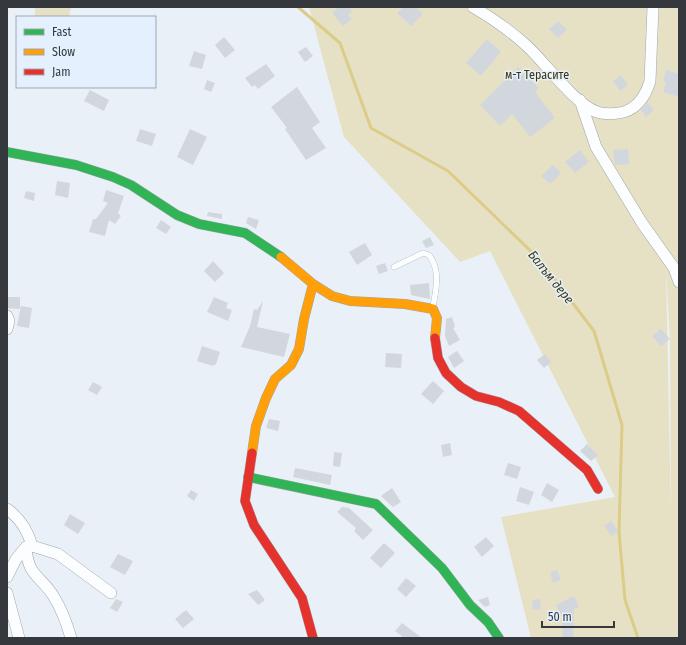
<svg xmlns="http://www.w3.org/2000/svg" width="686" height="645" font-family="'Fira Sans Condensed',sans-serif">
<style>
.green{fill:#e6e1c5;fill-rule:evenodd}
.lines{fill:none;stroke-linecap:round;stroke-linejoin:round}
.stream{stroke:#dbcc88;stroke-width:3}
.building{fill:#d2d7dd}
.lane-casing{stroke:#a0a5ab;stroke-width:6}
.street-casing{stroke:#a0a5ab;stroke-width:12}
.fast-casing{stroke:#a0a5ab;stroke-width:10}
.slow-casing{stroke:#a0a5ab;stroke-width:10}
.jam-casing{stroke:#a0a5ab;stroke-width:10}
.lane{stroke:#fcfdfe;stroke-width:5.5}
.street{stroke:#fcfdfe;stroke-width:11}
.fast{stroke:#30b455;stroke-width:9}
.slow{stroke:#ff9f0a;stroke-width:9}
.jam{stroke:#e5322d;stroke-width:9}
.labels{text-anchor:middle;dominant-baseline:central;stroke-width:3;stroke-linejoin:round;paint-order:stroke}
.park-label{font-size:12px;fill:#3d3307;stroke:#e4f0fd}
.water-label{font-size:13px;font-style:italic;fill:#453b11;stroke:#e4f0fd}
</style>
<rect width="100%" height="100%" fill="#eaf0f7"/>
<path class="green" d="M35,7h36l-2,10h-34z
M309,7h370v631h-148l-30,-121 114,-20 -125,-246 -30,11 -116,-125zM666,270l4,69 1,178v-1z"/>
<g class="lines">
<path class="stream" d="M298,7l42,36 31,85 77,43 92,89 54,71 28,94 -3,107 6,68 13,38"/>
</g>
<path class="building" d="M339,7h10l3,4 -4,4 4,4 -9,7 -11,-13z
M403,7h13l7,7 -12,12 -14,-13z
M558,21l9,9 -9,8 -9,-9z
M224,37l11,13 -10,8 -10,-13z
M487,39l14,13 -20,24 -15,-13z
M306,47l7,9 -8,6 -7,-10z
M194,51l12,4 -4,14 -13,-3z
M266,64l9,12 -17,13 -3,-4 -3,2 -7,-9z
M518,67l21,21 -4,4 20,26 -25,19 -18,-23 -12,12 -20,-21z
M666,70l13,4 -2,11h2v12l-16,-5 3,-10 -3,-1z
M621,75l7,10 -8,6 -7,-10z
M207,80l8,3 -4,9 -7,-3z
M297,87l23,35 -8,6 14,20 -20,12 -21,-31 2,-1 -16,-21z
M90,90l19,10 -5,11 -20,-10z
M648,103l6,7 -8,7 -5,-7z
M140,129l16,5 -4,12 -16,-5z
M190,129l17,8 -14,28 -16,-8z
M628,149l1,15 -14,1 -2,-15z
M580,150l9,12 -14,11 -10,-11z
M553,165l8,8 -11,11 -9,-8z
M57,181l13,2 -2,15 -13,-3z
M106,190l18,6 -6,17 3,3 -6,8 -6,-4 -4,16 -16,-4 4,-13h3l12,-16 -5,-2z
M26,191l9,2 -1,8 -10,-3z
M208,212l14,2v5l-15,-3z
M248,217l11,3 -3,9 -10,-6z
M161,220l10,7 -5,7 -10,-6z
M430,237l4,8 -8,3 -4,-7z
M365,243l7,12 -15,10 -8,-13z
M213,261l11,12 -9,9 -11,-11z
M385,263l3,8 -9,3 -3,-8z
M429,283l1,16 -19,-4 -1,-10z
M8,297h12v12l-13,-1z
M214,297l14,6 -2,5 6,2 -4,11 -21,-9z
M263,301l-6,26 33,7 -6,23 -43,-10 9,-21 4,-17 3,1z
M21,306l11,2 -3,20 -12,-2z
M452,317l3,10 -2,1 7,12 -11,6 -4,-10 1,-17z
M661,329l9,10 -9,7 -9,-10z
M202,346l18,6 -4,12 -3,2 -16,-5z
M457,351l7,10 -10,7 -6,-11z
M386,353l16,1 -1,14 -16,-1z
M545,354l6,8 -7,6 -7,-8z
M433,381l11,10 -11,13 -12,-10z
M93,382l9,5 -5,8 -9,-5z
M269,419l11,2 -2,10 -12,-3z
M450,443l2,12 -9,2 -2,-12z
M587,444l11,11 -7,6 -11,-10z
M334,452l8,1 -2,14 -7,-1z
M508,463l13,4 -4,12 -13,-4z
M295,468l37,7 -2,10 -37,-8z
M547,483l12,7 -7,12 -11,-7z
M520,487l14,5 -5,13 -13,-4z
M392,488l9,14 -8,5 -12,-11z
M191,490l7,4 -4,7 -7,-5z
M342,507l7,1 24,22 -10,10 -9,-9 2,-3 -19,-16z
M70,514l15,9 -7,11 -14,-9z
M611,521l7,10 -7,5 -7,-10z
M486,537l8,9 -12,11 -8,-10z
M384,543l11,10 -14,15 -11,-10z
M118,554l15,7 -8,14 -15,-8z
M557,570l4,10 -8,3 -3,-10z
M406,578l10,8 -10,11 -9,-8z
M257,590l8,10 -7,5 -10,-11z
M574,596l5,11 -5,2 -1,29h-11l1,-19 -7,-14z
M488,597l2,8 -5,2 -7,-7z
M116,599l7,3 -6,10 -7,-4z
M540,599l1,10 -8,1 -1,-10z
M186,610l8,9 -11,9 -8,-9z
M402,623l20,15h-18l-9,-7z"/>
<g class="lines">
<g class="lane-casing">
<path id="lane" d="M394,267l29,-14 6,2c12,16 7,33 4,52"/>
</g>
<g class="street-casing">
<path id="street" d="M473,7c19,11 39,25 55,40 18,17 47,57 69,65 9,3 18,2 27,0 15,-5 22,-17 26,-31l3,-74
M580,100l16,47 46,76 32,45 5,14
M7,316l2,5 -2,8
M7,509c13,9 21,22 25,37l26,8 53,39
M26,547c2,31 15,28 28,50 8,13 13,27 17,41
M7,577l9,-18 10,-12h3
M7,593l12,45"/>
</g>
<g class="fast-casing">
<path id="fast" d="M7,152l69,13 37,12 18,8 46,30 22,9 46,9 36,24
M248,477l128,27 66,64 28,37 18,17 11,16"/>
</g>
<g class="slow-casing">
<path id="slow" d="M281,257l32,27 19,12 18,5 55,3 28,5 4,9 -2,20
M252,453l4,-27 10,-28 9,-19 16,-14 8,-16 5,-30 9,-35"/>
</g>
<g class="jam-casing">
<path id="jam" d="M435,338l3,20 8,15 15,14 15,9 23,6 20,9 68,59 11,19
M252,453l-7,48 9,24 48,73 11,40"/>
</g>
<use href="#lane" class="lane"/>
<use href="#street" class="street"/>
<use href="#fast" class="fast"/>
<use href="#slow" class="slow"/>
<use href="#jam" class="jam"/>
</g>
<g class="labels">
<g class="park-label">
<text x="537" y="75">м-т Терасите</text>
</g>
<g class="water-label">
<text transform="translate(551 277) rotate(51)">Балъм дере</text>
</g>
</g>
<rect width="686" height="645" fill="none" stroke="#35393e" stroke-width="16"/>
<rect x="16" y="16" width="140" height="72" fill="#e4f0fd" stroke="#9ea7b1"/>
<rect x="24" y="29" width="20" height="6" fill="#30b455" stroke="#9ea7b1"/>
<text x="52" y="36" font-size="12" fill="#35393e">Fast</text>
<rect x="24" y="49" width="20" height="6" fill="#ff9f0a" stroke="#9ea7b1"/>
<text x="52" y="56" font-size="12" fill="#35393e">Slow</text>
<rect x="24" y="69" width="20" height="6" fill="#e5322d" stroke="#9ea7b1"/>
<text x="52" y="76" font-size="12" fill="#35393e">Jam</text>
<path d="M542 621v6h72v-6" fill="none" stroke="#35393e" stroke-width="2"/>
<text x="548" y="621" font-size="12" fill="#35393e" stroke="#e4f0fd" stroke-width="3" paint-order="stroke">50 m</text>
</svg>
